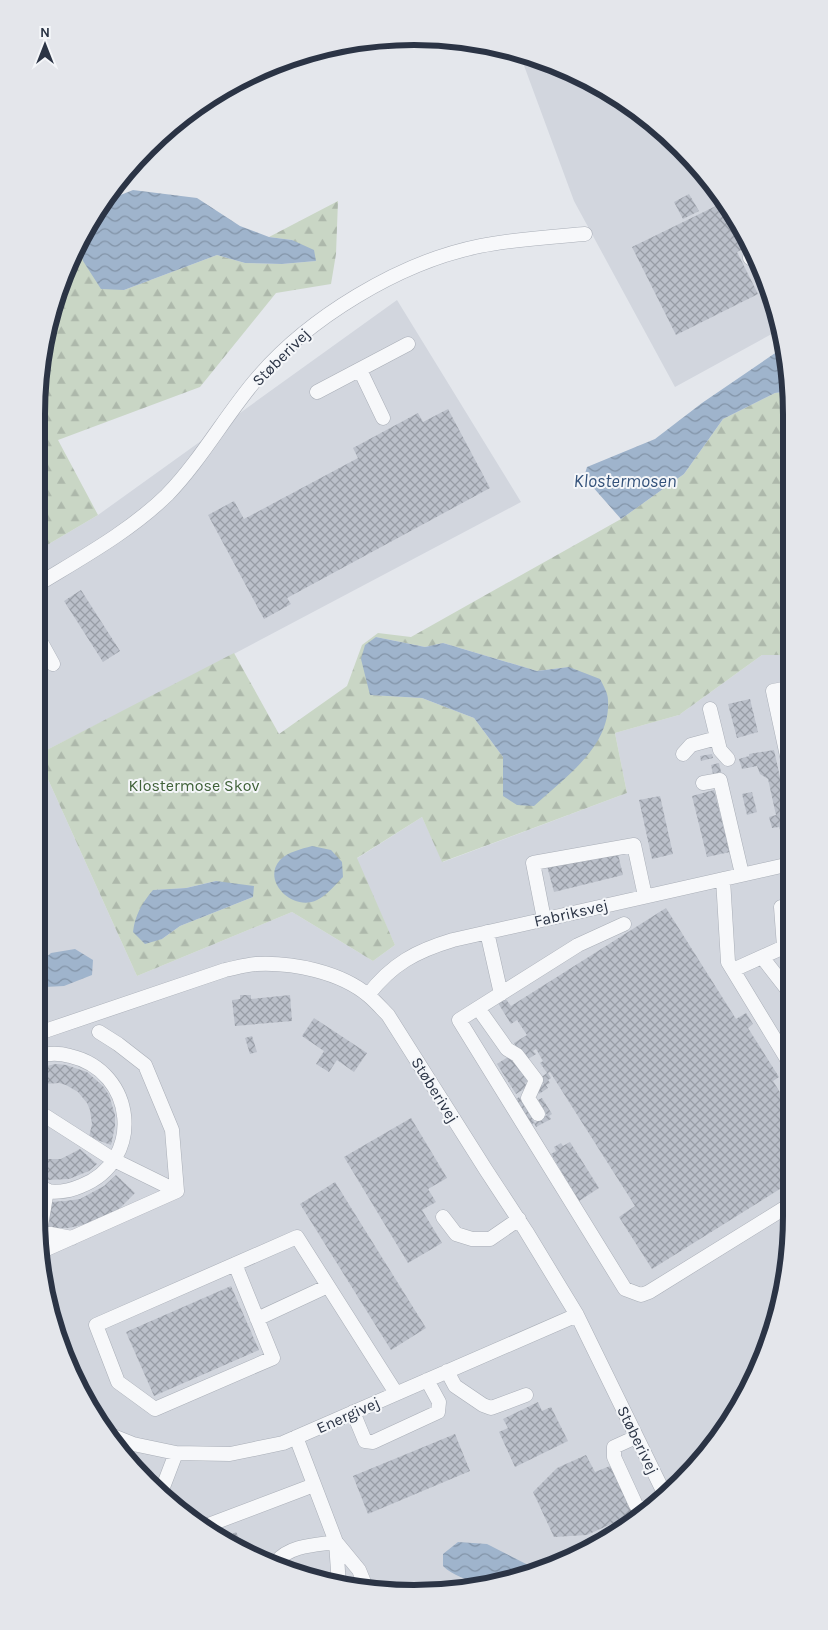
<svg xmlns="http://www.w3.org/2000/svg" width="828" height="1630" font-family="Karla,sans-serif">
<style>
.built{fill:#d2d6de}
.forest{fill:url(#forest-firs);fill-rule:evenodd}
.water{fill:url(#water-waves)}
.building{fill:url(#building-cross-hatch)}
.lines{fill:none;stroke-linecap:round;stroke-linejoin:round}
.minor-casing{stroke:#a9aeb7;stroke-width:15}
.minor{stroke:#f7f8fa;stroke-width:14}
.labels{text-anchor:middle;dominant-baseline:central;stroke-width:4;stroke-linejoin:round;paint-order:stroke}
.street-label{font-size:16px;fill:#2b3445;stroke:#f4f6f9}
.park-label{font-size:16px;fill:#3f6138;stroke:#f4f6f9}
.water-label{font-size:18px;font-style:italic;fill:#34527a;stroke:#f4f6f9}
.rim{fill:none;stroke:#2b3445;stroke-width:6}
</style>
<defs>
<pattern id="forest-firs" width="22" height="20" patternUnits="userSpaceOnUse" patternTransform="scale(1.25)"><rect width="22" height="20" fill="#c9d6c5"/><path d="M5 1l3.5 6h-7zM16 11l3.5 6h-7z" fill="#adb8ab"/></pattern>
<pattern id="water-waves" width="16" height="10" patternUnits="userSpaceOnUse" patternTransform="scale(1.25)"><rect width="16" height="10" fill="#9fb4cc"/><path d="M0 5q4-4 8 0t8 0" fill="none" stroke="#8293a7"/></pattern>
<pattern id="building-cross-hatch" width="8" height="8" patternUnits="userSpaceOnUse" patternTransform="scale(1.25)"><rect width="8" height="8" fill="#bbc0ca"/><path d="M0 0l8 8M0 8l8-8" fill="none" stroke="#989da6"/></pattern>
</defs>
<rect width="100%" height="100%" fill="#e4e7ec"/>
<path class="built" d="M519,52l62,23 63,39 70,70 49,86 16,60 -104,57 -101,-186z
M397,300l124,202 -327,173 -157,80 100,221 155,-64 81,49 22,-16 -39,-86 66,-42 21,45 184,-69 -12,-60 64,-18 83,-60h27l2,585 -12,73 -26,70 -72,100 -100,72 -118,36 -123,-5 -115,-43 -60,-43 -51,-54 -58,-108 -20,-122 1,-665 61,-36z"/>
<path class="forest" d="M338,201l-2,53 -5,30 -55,9 -76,94 -142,53 40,75 -61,36v-161l12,-73 26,-70 6,-10 2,24 41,29 93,-35 28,8 37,1 34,-3 -24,-21 -23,-3z
M789,391v264h-27l-83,60 -64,18 12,60 -185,69 -20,-45 -65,41 38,87 -22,16 -81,-49 -155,64 -100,-221 197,-102 45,81 68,-48 15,-41 16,-12 33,4 210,-118 63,-45 39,-55 52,-26zM376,637l49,10 18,-4 94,28 32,-4 -66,128v-38l-29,-39 -52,-20 -52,-3zM216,881l37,16 -73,29 -18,13 -8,-49 32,-2z"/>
<path class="water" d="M133,190l64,8 43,28 29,11 23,3 22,10 2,11 -34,3 -37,-1 -28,-8 -93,35 -23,-1 -18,-28 -2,-24 22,-35z
M784,347l5,18v26l-14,2 -52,26 -39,55 -63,45 -37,-42 3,-10 68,-28 47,-36z
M376,637l49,10 18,-4 94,28 32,-4 31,12c3,6 8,14 8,21 3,47 -44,78 -74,106l-17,-1 -14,-9v-39l-29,-39 -52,-20 -52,-3 -9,-36 4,-14z
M312,846l19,4 11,12 1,15c-8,8 -16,18 -26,23 -24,12 -56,-19 -37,-40 8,-8 21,-11 32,-14z
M216,881l38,5 -1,11 -73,29 -18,13 -17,5 -12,-12c2,-17 9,-29 20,-42l33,-2z
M75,949l18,11 -1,15 -28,11 -19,1 -9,-9 1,-13 14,-12z
M458,1542l29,2 45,23 7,1 -59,17c-13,-6 -27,-9 -37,-19v-12z"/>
<path class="building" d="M689,194l10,17 -16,8 -9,-17z
M724,202l25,44 -12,6 21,42 -82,41 -44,-88z
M448,409l42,79 -203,110 4,6 -27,15 -56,-104 26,-14 10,18 114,-61 -5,-10 65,-35 5,9z
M81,590l39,61 -17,11 -39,-61z
M789,698l1,37 -4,1 -9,-35z
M750,699l8,33 -21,6 -9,-34z
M774,750l14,63 2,1v19l-8,2 -3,-8 -7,1 -3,-11 7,-2 -8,-36 -8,-5 -3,-8 -15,3 -3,-10 10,-3v-2z
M712,754l1,4 -12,3 -1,-5z
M719,763l2,9 -8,2 -2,-9z
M714,790l16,62 -23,5 -15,-61z
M752,792l5,20 -10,3 -5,-21z
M660,796l13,58 -21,5 -13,-59z
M617,850l6,25 -69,17 -7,-26z
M666,908l70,111 10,-6 7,11 -5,4 31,49 -6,4 18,29v72l-139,87 -33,-52 16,-11 -85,-134 -2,1 3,5 -3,2 2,3 -4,2 2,3 -9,6 -3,-5 8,-5 -4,-6 7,-5 -7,-10 3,-2 -7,-12 -3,2 3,3 -11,7 -11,-18 13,-8 -10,-15 -6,4 -13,-21 7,-5 6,8z
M240,995h11v4l39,-4 2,26 -57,5 -3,-26 8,-1z
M314,1018l53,35 -13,19 -17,-12 -8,12 -13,-8 8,-13 -22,-15z
M252,1036l5,16 -7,2 -5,-16z
M511,1055l17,26 -3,2 2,4 -11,7 -19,-30z
M56,1064l10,1 21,7 16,14 6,9 6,20v11l-4,19 -22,-8 3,-13 -2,-14 -3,-7 -9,-11 -12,-7 -7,-2 -14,1 -9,3v-19z
M519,1097l16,26 12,-8 -9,-15 4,-2 10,16 -3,2 2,3 -15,8 -2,-4 -3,2 -16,-25z
M411,1118l36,60 -19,11 8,13 -14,8 20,33 -34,20 -64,-106z
M570,1142l29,46 -20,13 -28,-47 5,-3 -2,-4 7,-4 2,3z
M80,1149l17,15 -8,7 -20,8 -21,1 -12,-4v-20l11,3h14z
M116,1175l19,18 -15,15 -15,9 -18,7 -19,4h-19l1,-26 15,-1 15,-2 24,-13z
M335,1182l91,146 -35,22 -91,-146z
M231,1286l28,64 -105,46 -28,-64z
M538,1402l4,9 9,-4 17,34 -53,26 -16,-35 9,-4 -5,-9z
M455,1434l15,37 -102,43 -15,-38z
M586,1455l9,17 15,-6 1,1 22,47 -46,21 -33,2 -21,-45 24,-24z
M236,1532l9,18 -25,-10z"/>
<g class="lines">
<g class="minor-casing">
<path id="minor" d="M750,258l5,-2
M360,370l23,48
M317,392l91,-48
M37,585c44,-27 92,-53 130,-90 33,-34 57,-77 87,-113 53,-64 146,-120 226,-136 35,-7 70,-9 105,-12
M37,635l16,29
M789,688l-16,3 17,79
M710,709l10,41 8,9
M683,754l8,-9 26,-7
M703,783l17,-3 22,94
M723,879l5,83 62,102
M544,919l-11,-56 101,-18 11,51
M624,924l-46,21 -119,75 166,269 16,6 8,-3 142,-88
M487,932l14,62
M762,957l28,36
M733,970l51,-23 -3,-40
M368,995c24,-31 48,-44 85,-55l337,-76
M478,1008l29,41 10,6 19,25 -8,18 10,16
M36,1034l189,-64c10,-2 20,-5 31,-6 36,-2 85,8 113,32 7,6 13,13 19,19l98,155 40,61 51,84 88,180
M36,1110l78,50 63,31
M36,1188c14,6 31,4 45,-2 64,-25 55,-115 -11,-130 -11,-3 -23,-3 -34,1
M47,1190l-7,42 32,6
M443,1217l13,17 16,5h18l29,-20
M42,1251l135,-60 -5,-61 -27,-65 -27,-21 -19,-12
M235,1264l38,94 -118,51 -37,-27 -22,-57 201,-88 99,156
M257,1319l71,-33
M447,1371l8,15 28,19 8,3 35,-13
M353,1412l12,29 8,1 65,-30 1,-10 -12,-22
M108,1434l25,10 43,9 54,1 53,-11 294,-128
M296,1437l40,105 3,44
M636,1437l-22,10v10l22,48 7,5
M663,1491l22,-13
M160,1495l16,-42
M203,1527l111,-42
M336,1542l23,28 7,17
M276,1562c14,-17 40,-17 60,-20"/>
</g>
<use href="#minor" class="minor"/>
</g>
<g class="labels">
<g class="street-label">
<text transform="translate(281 357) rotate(-45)">Støberivej</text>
<text transform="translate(571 913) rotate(-13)">Fabriksvej</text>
<text transform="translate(435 1090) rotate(58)">Støberivej</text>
<text transform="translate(348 1415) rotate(-24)">Energivej</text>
<text transform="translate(638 1440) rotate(64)">Støberivej</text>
</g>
<g class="park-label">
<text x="194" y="785">Klostermose Skov</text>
</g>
<g class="water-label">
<text x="625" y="481">Klostermosen</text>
</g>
</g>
<path d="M0 0H828V1630H0ZM414 45H414A369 369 0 0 1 783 414V1216A369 369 0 0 1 414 1585H414A369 369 0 0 1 45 1216V414A369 369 0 0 1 414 45Z" fill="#e4e6eb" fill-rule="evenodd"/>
<path class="rim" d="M414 45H414A369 369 0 0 1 783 414V1216A369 369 0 0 1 414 1585H414A369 369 0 0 1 45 1216V414A369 369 0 0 1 414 45Z"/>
<g transform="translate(45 45)" stroke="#f4f6f9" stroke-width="4" paint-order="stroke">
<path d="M0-4L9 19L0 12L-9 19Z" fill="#2b3445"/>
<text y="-8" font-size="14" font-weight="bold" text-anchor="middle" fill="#2b3445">N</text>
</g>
</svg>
